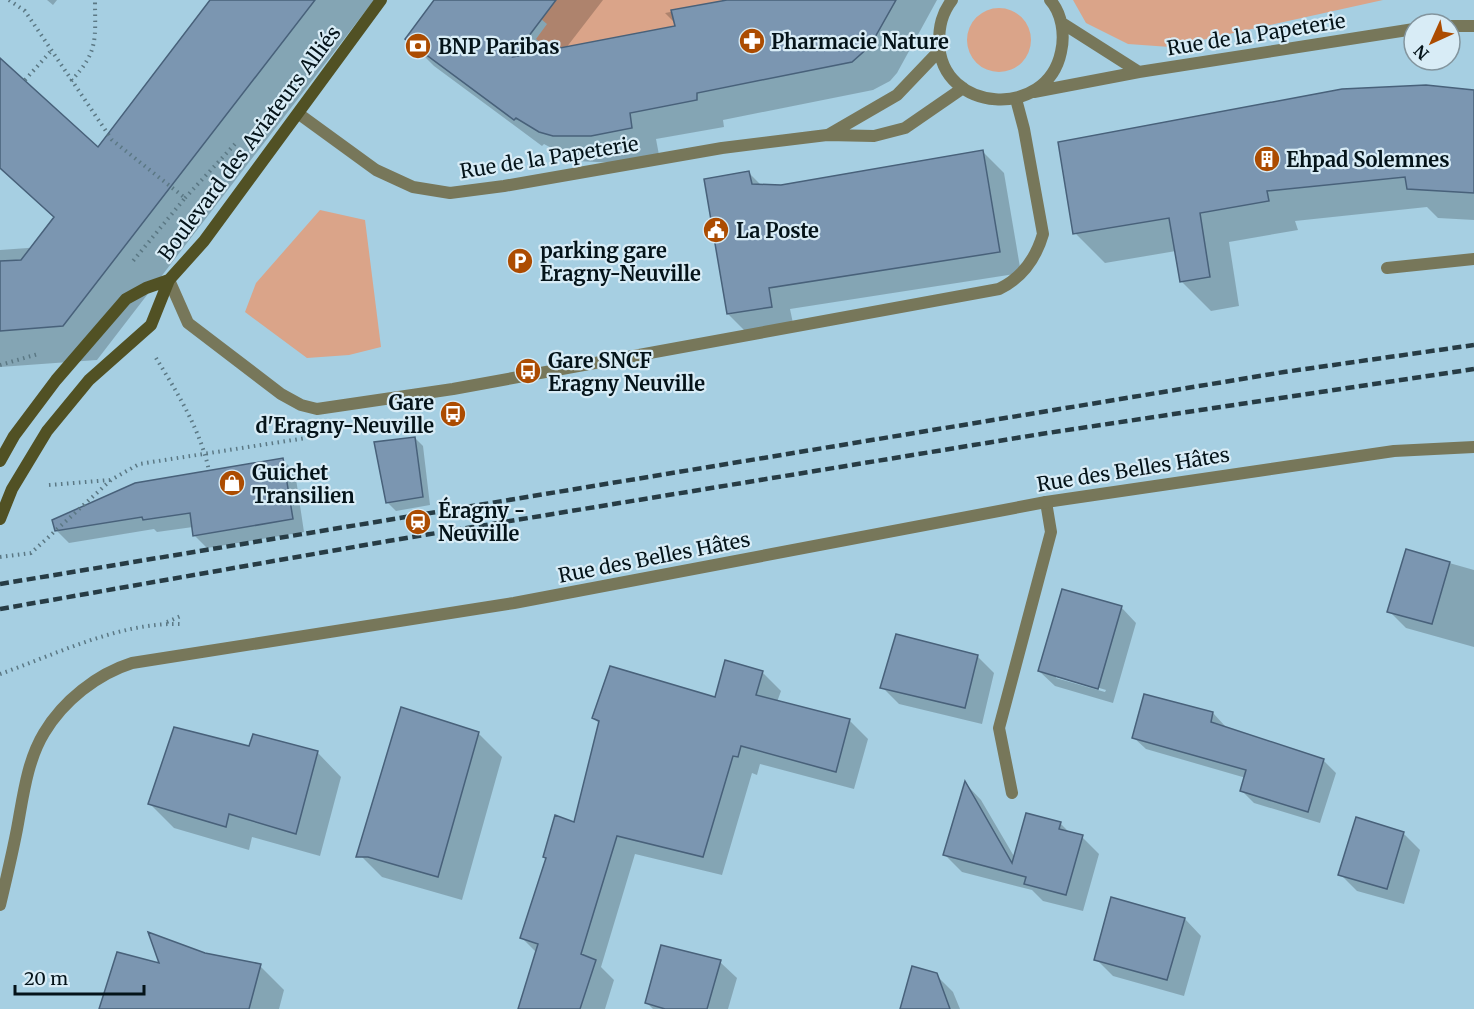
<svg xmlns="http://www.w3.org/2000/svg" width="1474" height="1009" font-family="Merriweather,serif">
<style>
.green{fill:#daa489}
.shadow{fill:#0003;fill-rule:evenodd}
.building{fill:#7b96b1;stroke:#48617a;stroke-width:1.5}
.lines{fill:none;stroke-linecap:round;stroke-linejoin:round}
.path{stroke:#5b7884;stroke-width:4;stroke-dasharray:1.5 4.5;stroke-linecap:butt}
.lane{stroke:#77775a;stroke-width:12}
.street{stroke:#77775a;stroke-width:12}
.secondary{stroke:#515124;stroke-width:12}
.rail{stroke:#273c45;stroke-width:4.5;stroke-dasharray:9 4.5;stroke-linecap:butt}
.labels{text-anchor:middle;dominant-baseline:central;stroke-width:4.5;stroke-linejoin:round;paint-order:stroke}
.street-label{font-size:20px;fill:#041319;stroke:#d8ecf6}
.poi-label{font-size:20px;font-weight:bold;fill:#041319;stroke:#d8ecf6;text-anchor:start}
</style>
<rect width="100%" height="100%" fill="#a6cfe2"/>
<path class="green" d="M556,0h171l-55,11 3,16 -124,23 -15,-11 11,-15 -6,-5z
M1073,0h310l-213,47 -42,-3 -42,-21z
M967 40a32 32 0 1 1 64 0a32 32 0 1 1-64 0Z
M320,210l45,10 16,127 -32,8 -42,3 -62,-46 11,-29z"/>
<path class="shadow" d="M47,0h10l-4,5z
M212,0h162l-277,360 -97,7v-117l83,-6 -83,-75v-109l99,89z
M436,0h167l-37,48 113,-21 -14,-14 70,-13h202l-40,73 -7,8 -17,9 -150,30 1,7 -68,12 3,16 -40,8 -44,-2 -31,-17 -2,2 -108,-80 -27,-27z
M1474,90v130l-36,-2 -11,-11 -132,14 3,9 -69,12 10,64 -28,5 -30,-30 -5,-30 -71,12 -30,-30z
M982,151l22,22 17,100 -231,36 4,19 -44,8 -22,-22 21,-141 13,13 19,1z
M415,438l8,8 7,59 -34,6 -8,-8z
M283,460l12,12 9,60 -97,16 -12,-12 -2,-9 -36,5 -3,-3 -85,14 -12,-12z
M1407,551l67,19v77l-68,-19 -17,-17z
M1121,607l15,16 -23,80 -58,-17 -16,-15zM1056,675l50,15 -1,2 -49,-14z
M977,656l17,17 -12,51 -83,-20 -17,-17z
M762,672l19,19 -4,11 72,18 19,19 -14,50 -94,-25 -3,11 -5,-2 -30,102 -87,-21 -34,113 13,13 -9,29h-86l18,-56 -15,-15 25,-78 -3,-3 31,-33 25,-100 -7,-6 123,-19z
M1213,713l12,13 -1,2 99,32 13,13 -16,50 -66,-20 -12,-12 4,-13 -100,-29 -13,-12z
M478,733l24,24 -40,143 -80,-23 -24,-24z
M254,736l64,17 23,24 -21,79 -68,-19 -3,13 -75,-22 -24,-24 100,-56z
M966,784l15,16 34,58 45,-35 11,11 11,3 17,17 -16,57 -40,-10 -11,-11 -70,-18 -17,-17z
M1403,833l17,17 -16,54 -47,-13 -17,-17z
M1185,919l16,17 -17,60 -71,-20 -17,-17z
M720,962l17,16 -9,31h-75l-6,-6z
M161,966h99l24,24 -5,19h-152z
M936,975l17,17 7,17h-59z"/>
<path class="building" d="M210,0h105l-252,326 -63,5v-70l21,-1 33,-43 -54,-49v-110l98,89z
M434,0h122l-43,57 162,-31 -4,-16 56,-10h169l-26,46 -18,16 -155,31v7l-67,13 2,15 -41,8h-38l-14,-4 -23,-14 -2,2 -109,-81z
M1426,85l48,5v103l-67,-4 -2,-12 -138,14 2,10 -69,12 10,64 -30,5 -11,-64 -96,16 -15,-92 284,-53z
M983,150l17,102 -231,36 3,19 -45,7 -23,-135 45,-8 3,13 29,1z
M415,437l8,60 -37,6 -12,-61z
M283,458l10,61 -100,17 -3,-23 -47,7 -1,-3 -87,14 -3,-11 83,-37z
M1406,549l44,13 -18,62 -45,-12z
M1062,589l60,17 -24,83 -60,-18z
M896,634l82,21 -13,53 -85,-20z
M725,660l38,11 -7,24 94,24 -14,53 -95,-26 -3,11 -5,-1 -30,101 -86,-21 -36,118 15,6 -16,49h-62l20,-65 -18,-6 26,-80 -3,-1 12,-42 19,7 25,-101 -7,-3 18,-52 105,31z
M1144,694l69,18 -2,10 113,37 -16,53 -68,-21 6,-21 -114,-32z
M401,707l78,25 -41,145 -70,-20h-12z
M174,727l75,19 4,-12 65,17 -22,83 -67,-20 -3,13 -78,-23z
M965,781l47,82 14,-50 35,9 -2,7 24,6 -17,60 -42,-11 2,-7 -83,-22z
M1356,817l48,15 -17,57 -49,-14z
M1111,897l74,21 -18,62 -73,-20z
M148,932l57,21 56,11 -12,45h-150l18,-57 42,11z
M661,945l60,15 -14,49h-42l-20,-6z
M912,966l25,7 13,36h-50z"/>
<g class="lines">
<path class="path" d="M9,0l16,11 87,129 73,58 -52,63
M25,80l26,-29
M71,81c28,-30 24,-42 24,-81
M185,198l50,-54 3,3
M156,358c21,34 45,73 53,113
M0,365l38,-11
M49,485l61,-5
M0,557l31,-4 80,-73 28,-16 167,-26
M167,622l16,-7
M0,674c57,-20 120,-52 181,-50"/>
<path class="lane" d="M169,280l19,43 93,71 20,11 16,4 136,-20 546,-100c23,-11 37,-31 44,-55l-19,-105 -8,-30
M1012,793l-13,-65 52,-196 -5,-30"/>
<path class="street" d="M952,0c-10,13 -13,26 -13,43 2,70 108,77 122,9 4,-17 1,-39 -11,-52
M1062,23l77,49
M1450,26h24
M1034,92l105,-20 275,-43
M299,114l77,56 37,17 37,6 54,-7 218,-38 105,-13 47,1 31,-8 58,-40
M828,135l69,-40 42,-44
M1387,268l87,-9
M0,905c6,-25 12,-50 17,-76 6,-32 10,-68 27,-96 19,-32 53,-59 88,-70l382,-60 532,-101 348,-51 80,-4"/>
<path class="secondary" d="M0,461l14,-25 42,-56 70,-81 20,-11 23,-8
M0,519l12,-30 35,-58 42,-51 62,-55 18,-45 35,-39 177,-241"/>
<path class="rail" d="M0,584l1284,-212 190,-27
M0,609l388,-68 653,-107 433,-65"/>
</g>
<defs>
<g id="pharmacy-disc" transform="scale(1.35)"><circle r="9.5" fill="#ac4c01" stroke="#d8ecf6"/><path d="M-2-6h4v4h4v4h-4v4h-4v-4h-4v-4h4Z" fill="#fff"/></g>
<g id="bank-disc" transform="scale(1.35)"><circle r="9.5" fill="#ac4c01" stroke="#d8ecf6"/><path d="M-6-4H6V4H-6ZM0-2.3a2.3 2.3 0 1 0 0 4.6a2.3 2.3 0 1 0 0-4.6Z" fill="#fff"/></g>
<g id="building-disc" transform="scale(1.35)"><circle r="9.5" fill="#ac4c01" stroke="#d8ecf6"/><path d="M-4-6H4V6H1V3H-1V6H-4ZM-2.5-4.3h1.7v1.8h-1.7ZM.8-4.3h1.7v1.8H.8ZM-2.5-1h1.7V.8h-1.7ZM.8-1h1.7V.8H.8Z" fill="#fff"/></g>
<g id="civic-disc" transform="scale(1.35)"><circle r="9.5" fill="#ac4c01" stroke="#d8ecf6"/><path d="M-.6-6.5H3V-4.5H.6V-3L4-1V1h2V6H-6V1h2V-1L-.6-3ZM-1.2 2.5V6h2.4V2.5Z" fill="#fff"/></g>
<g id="parking-disc" transform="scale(1.35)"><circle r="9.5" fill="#ac4c01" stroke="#d8ecf6"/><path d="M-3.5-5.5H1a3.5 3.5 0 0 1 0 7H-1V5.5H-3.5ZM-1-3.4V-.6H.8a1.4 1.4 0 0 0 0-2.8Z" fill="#fff"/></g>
<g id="bus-disc" transform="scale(1.35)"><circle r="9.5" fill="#ac4c01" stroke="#d8ecf6"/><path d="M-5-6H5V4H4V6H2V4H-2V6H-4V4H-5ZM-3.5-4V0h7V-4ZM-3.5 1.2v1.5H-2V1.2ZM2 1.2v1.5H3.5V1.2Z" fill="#fff"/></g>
<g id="shop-disc" transform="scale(1.35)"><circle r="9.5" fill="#ac4c01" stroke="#d8ecf6"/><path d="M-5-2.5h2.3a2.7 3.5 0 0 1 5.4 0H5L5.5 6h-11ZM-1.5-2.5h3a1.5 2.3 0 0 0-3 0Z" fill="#fff"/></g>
<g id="station-disc" transform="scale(1.35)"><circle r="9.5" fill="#ac4c01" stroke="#d8ecf6"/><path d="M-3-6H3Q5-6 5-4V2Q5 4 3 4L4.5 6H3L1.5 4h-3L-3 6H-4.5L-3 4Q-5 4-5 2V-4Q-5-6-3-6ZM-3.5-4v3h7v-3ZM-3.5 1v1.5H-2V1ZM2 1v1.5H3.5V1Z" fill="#fff"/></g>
</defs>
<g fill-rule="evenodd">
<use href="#pharmacy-disc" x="752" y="41"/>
<use href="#bank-disc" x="418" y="46"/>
<use href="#building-disc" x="1267" y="159"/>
<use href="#civic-disc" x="716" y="230"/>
<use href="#parking-disc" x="520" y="261"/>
<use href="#bus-disc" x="528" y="371"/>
<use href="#bus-disc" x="453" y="414"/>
<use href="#shop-disc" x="232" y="483"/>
<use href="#station-disc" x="418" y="522"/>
</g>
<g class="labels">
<g class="street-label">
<text transform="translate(1256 34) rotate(-9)">Rue de la Papeterie</text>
<text transform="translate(249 143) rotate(-53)">Boulevard des Aviateurs Alliés</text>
<text transform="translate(549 157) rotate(-9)">Rue de la Papeterie</text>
<text transform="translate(1133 469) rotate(-9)">Rue des Belles Hâtes</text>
<text transform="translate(654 557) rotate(-11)">Rue des Belles Hâtes</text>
</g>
<g class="poi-label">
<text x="771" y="41">Pharmacie Nature</text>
<text x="438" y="46">BNP Paribas</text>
<text x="1286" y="159">Ehpad Solemnes</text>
<text x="736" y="230">La Poste</text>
<text x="540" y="250">parking gare<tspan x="540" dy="23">Eragny-Neuville</tspan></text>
<text x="548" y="360">Gare SNCF<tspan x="548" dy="23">Eragny Neuville</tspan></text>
<text x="434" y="402" text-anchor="end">Gare<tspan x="434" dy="23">d'Eragny-Neuville</tspan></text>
<text x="252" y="472">Guichet<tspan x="252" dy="23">Transilien</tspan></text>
<text x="438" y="510">Éragny -<tspan x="438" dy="23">Neuville</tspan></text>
</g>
</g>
<g transform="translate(1432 42) rotate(225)"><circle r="28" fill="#d8ecf6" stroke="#83959e" stroke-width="1.5"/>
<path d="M0-4.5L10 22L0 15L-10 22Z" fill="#ac4c01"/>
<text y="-9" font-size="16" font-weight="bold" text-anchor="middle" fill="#041319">N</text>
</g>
<path d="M15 985v9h129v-9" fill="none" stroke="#041319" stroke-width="3"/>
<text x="24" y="985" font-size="18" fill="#041319" stroke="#d8ecf6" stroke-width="4.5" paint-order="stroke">20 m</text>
</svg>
